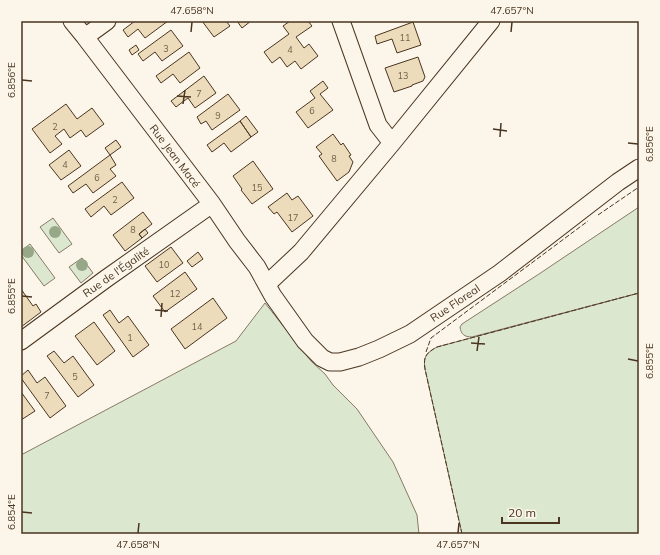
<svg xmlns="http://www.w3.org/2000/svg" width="660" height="555" font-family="Mulish,sans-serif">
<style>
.green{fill:#dce7d0;stroke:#887966}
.building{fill:#ecdcbc;stroke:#4a3520}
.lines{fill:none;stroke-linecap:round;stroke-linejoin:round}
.minor-casing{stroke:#4a3520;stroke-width:19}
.minor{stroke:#fbf6e9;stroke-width:17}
.fence{stroke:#4a3520;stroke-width:1;stroke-dasharray:5 2;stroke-linecap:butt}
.tree{fill:#96a887}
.ticks{fill:none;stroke:#4a3520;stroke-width:1.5}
.labels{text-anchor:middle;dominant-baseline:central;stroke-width:3;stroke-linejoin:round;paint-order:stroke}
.number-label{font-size:9px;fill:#725f47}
.street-label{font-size:11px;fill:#4a3520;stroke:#fbf6e9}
.neatline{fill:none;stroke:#4a3520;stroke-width:1.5}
.ticks-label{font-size:10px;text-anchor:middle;fill:#4a3520}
</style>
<rect width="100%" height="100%" fill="#fbf6e9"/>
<path class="green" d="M639,207v86l-167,44c-8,0 -11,-3 -12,-10l2,-3 77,-50z
M53,218l19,26 -13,9 -19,-26z
M30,244l25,34 -11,8 -23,-31v-4z
M82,258l11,15 -12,10 -12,-16z
M639,293v241h-177l-37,-165c-2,-12 1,-16 12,-22z
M265,303l46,58 14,13 8,11 24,24 36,53 24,53 2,19h-398v-79l215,-114z"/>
<path class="building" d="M135,21h33l-23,17 -7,-9 -10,8 -5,-7z
M202,21h24l4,5 -16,11z
M237,21h14l-9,7z
M290,21h18l4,5 -16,11 8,11 5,-4 9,12 -17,13 -6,-8 -8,6 -7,-10 -8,6 -8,-11 25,-18 -6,-8z
M413,22l8,23 -24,8 -5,-14 -15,5 -2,-8z
M171,30l12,16 -21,15 -7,-9 -12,9 -5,-7z
M136,45l3,5 -7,5 -3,-5z
M189,52l11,16 -20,15 -7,-9 -12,9 -5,-7z
M418,57l7,20 -2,4 -11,4v1l-18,6 -9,-24z
M204,76l12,17 -21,15 -7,-10 -12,9 -5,-6z
M323,81l5,7 -8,6 13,16 -25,18 -12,-16 19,-14 -5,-7z
M228,94l12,16 -28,20 -6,-9 -5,3 -4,-7z
M66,104l11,15 15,-11 12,16 -18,13 -5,-7 -11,8 -6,-9 -9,7 7,8 -12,9 -18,-24z
M246,116l12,16 -7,5 -11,-16z
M240,121l11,16 -20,15 -7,-9 -12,9 -5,-7z
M333,134l8,11 2,-2 8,12 -2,1 4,6 -4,10 -12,9 -18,-25 3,-2 -6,-7z
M116,140l5,7 -11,8 -5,-7z
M69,150l12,16 -20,14 -12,-15z
M110,155l6,10 -6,4 6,7 -23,17 -7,-9 -13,9 -5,-7z
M253,161l20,28 -21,15 -11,-14 1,-1 -9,-13z
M122,182l12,16 -23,17 -7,-9 -13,11 -6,-8z
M287,193l5,7 6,-4 15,20 -21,16 -15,-20 -3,2 -6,-7z
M143,212l9,12 -13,10 3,4 -17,13 -12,-16z
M145,229l3,4 -6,5 -3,-4z
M171,247l12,16 -26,19 -12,-16z
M198,252l5,7 -11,8 -5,-6z
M185,272l12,17 -32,23 -12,-16z
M21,289l12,17 3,-2 5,8 -20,15z
M213,298l14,20 -42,31 -14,-20z
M110,310l9,13 9,-7 21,29 -16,12 -30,-42z
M94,322l21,29 -18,14 -22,-29z
M54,351l10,12 9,-7 21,29 -16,12 -31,-41z
M28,370l9,13 8,-6 21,29 -16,12 -29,-40v-2z
M21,392l14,19 -14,9z"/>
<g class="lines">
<g class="minor-casing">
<path id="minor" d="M72,21l13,16 127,167 25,37 20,26 16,29 32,45 17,17 8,4h10l19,-5 20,-8 31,-15 90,-61 118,-91 21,-14
M341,21l37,104 14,18
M85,37l22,-16
M267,284l34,-32 91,-109 99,-122
M21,341l86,-63 105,-74"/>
</g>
<use href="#minor" class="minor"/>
<path class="fence" d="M598,215l41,-28
M426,352l5,-14 157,-117
M462,534l-37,-165c-2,-12 1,-16 12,-22l202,-54"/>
</g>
<g class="tree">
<circle cx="55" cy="232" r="6"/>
<circle cx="28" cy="252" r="6"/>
<circle cx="82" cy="265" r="6"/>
</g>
<path class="ticks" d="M191,32l1,-10M511,32l1,-10M22,80l10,1M177,96l14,1M183,104l2,-14M493,129l14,2M500,137l1,-14M628,143l10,1M22,296l10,1M155,310l13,1M161,317l1,-14M471,343l14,1M477,351l2,-14M628,359l10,2M22,512l10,1M138,533l1,-10M458,533l1,-10"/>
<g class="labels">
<g class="number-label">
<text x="405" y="37">11</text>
<text x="166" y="48">3</text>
<text x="290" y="49">4</text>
<text x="403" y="75">13</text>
<text x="199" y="93">7</text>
<text x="312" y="110">6</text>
<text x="218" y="115">9</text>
<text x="55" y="126">2</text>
<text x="334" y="158">8</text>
<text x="65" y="164">4</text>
<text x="97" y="177">6</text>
<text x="257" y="187">15</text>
<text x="115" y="199">2</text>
<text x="293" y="217">17</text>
<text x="133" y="229">8</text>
<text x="164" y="264">10</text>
<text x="175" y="293">12</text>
<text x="197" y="326">14</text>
<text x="130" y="337">1</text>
<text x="75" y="376">5</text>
<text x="47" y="395">7</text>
</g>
<g class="street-label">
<text transform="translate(175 156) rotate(53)">Rue Jean Macé</text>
<text transform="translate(116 272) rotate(-35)">Rue de l'Égalité</text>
<text transform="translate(455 303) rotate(-34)">Rue Floreal</text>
</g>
</g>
<rect width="660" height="555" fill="none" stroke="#fbf6e9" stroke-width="44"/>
<path d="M502 517v6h57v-6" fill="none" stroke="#4a3520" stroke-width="2"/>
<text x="508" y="517" font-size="12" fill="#4a3520" stroke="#fbf6e9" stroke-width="3" paint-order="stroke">20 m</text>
<rect x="22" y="22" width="616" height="511" class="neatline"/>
<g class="ticks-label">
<text x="192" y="14">47.658°N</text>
<text x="512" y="14">47.657°N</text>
<text transform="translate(11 80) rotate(-90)" y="4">6.856°E</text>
<text transform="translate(649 144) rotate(-90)" y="4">6.856°E</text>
<text transform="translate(11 296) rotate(-90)" y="4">6.855°E</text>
<text transform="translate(649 361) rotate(-90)" y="4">6.855°E</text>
<text transform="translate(11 512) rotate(-90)" y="4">6.854°E</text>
<text x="138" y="548">47.658°N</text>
<text x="458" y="548">47.657°N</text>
</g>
</svg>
